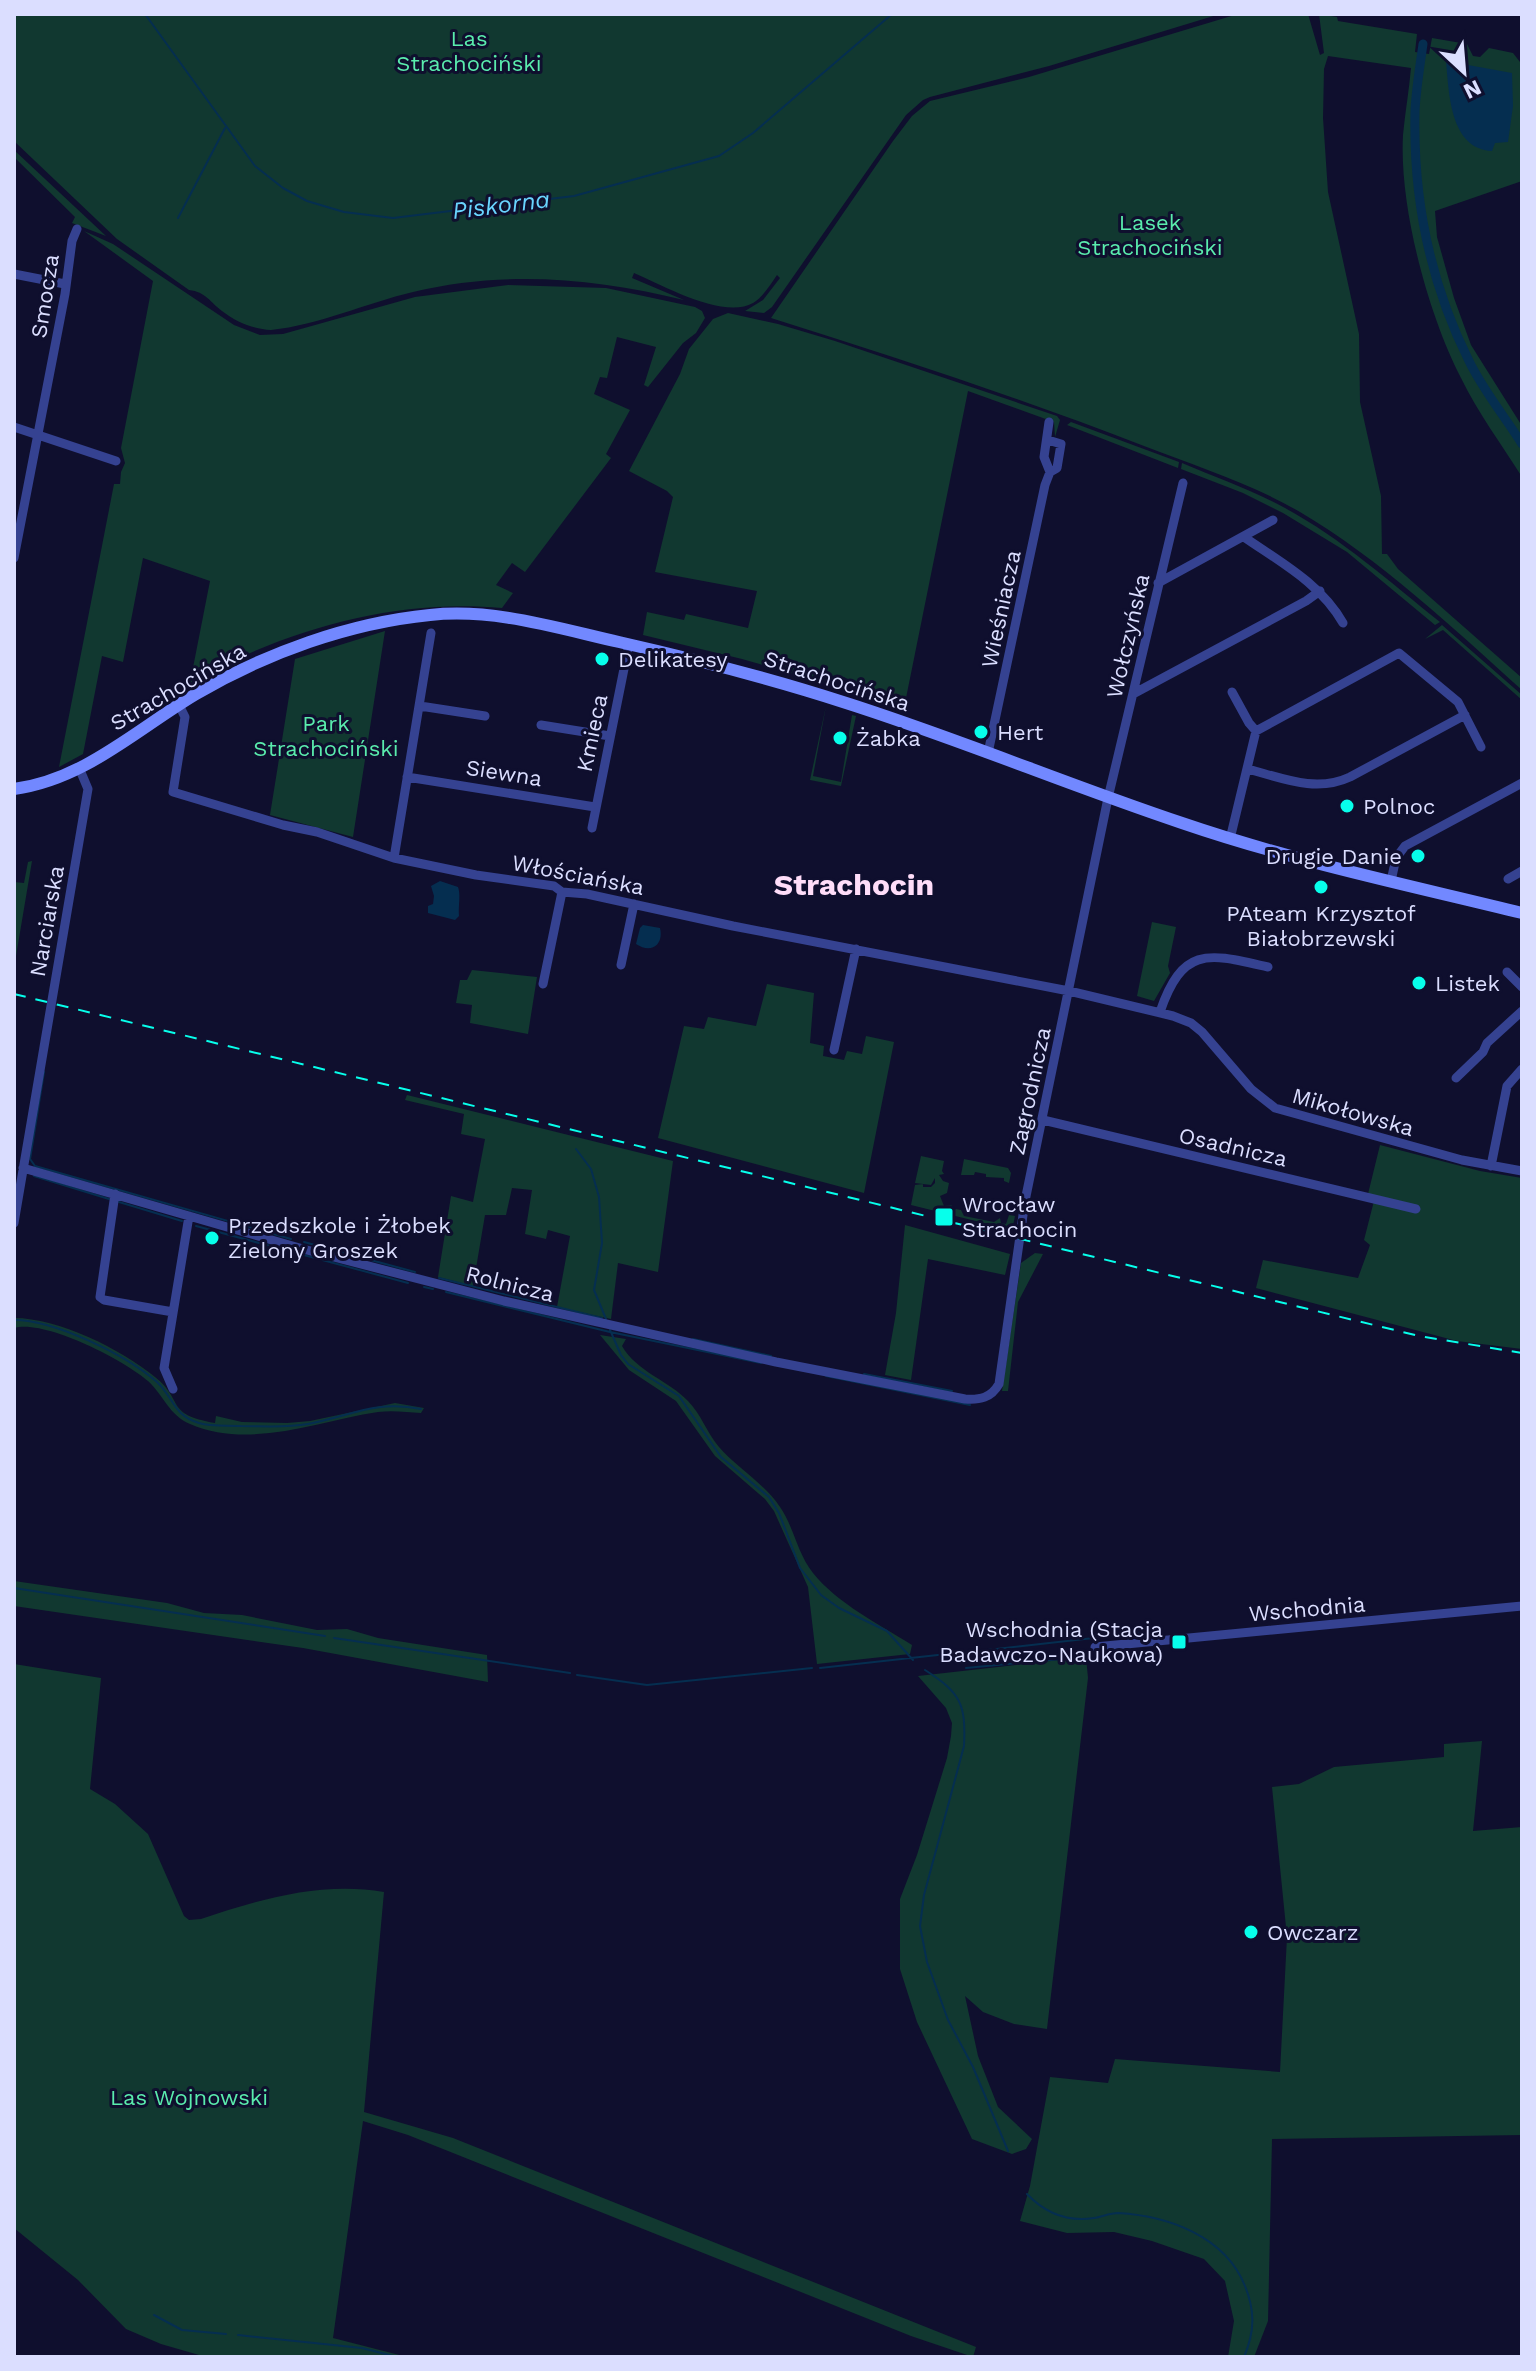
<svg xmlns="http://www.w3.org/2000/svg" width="1536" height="2371" font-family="'Work Sans',sans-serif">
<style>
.green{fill:#113830}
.water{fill:#052e50}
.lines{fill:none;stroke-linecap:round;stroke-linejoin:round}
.stream{stroke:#052e50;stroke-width:2}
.canal{stroke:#052e50;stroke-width:9}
.street{stroke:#354291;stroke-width:9}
.secondary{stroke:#7288ff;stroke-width:12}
.rail{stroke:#07ffeb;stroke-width:2;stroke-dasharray:12 10;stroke-linecap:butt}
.poi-dot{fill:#07ffeb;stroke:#0f0f2e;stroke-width:3}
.labels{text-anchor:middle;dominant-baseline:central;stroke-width:6;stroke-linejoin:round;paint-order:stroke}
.park-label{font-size:22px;fill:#5aecad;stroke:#0f0f2e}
.street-label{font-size:22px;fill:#dbdeff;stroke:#0f0f2e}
.poi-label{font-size:22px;fill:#dbdeff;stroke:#0f0f2e;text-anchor:start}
.water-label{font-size:24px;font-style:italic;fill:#69d5ff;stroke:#0f0f2e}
.district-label{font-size:30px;font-weight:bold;fill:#ffddf9;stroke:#0f0f2e}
</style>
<rect width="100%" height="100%" fill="#0f0f2e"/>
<path class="green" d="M14,14h1206l-171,52 -119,31 -7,3 -17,15 -134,192 -8,6 -19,-2 18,-11 17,-22 -3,-3c-7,10 -14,22 -24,28 -29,17 -91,-18 -119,-30l-2,5 52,22c-89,-22 -181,-30 -271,-8 -47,11 -94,33 -142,38 -18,-1 -35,-8 -49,-19 -12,-9 -16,-19 -33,-21l-72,-51 -103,-98z
M1238,14h70l12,41 4,-2 -5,-39 18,3 1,4 79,13 -2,18 14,2 3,-16 35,6 6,12 7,1 9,-9 24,5 7,9 2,119 -87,30 2,26 17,61 17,47 51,81v51c-20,-32 -44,-64 -61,-99 -33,-64 -62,-171 -58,-243 2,-22 6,-44 8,-67l-83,-12 -4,13 -1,49 5,74 31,142 1,68 21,94 1,58h5l11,15 124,109v12c-70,-63 -141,-130 -222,-178 -48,-28 -104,-46 -156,-66 -123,-48 -247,-88 -373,-128l122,-177 19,-25 18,-15 99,-24z
M14,150l92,86 -34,-13 3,-6 -61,-60z
M84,231l29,13 121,81 26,10 23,-1 132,-37 93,-12 98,3 89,19 7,4 3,7 -9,15 -13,10 -35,44 -4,-2 12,-38 -39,-10 -10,41 -7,-1 -6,17 36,16 -24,44 5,4 -86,114 -13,-9 -16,22 17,8 -11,15c-107,-10 -219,22 -312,75l20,-102 -67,-23 -20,104 -21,-6 -19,98 -24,13 55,-283h6l1,-12 4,-9 -4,-15 32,-167z
M728,313l50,11 57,17 222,75 3,4 -5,17 -1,-15 -86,-31 -64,317 -60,-31 -19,6 -83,-24 -99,-24 4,-23 37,8 2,-6 62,14 9,-37 -102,-19 18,-75 -6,-6 -38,-20 51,-97 9,-25 24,-30z
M1071,422l108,40 -1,6 -111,-43z
M1182,463c35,15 70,27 103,45 57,31 105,74 155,114l-5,3 -88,-73 -64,-39 -40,-20 -62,-24z
M1442,625l80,70v5l-79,-70 -18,9z
M385,631l-32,206 -83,-22 25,-156z
M826,706l-13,70 28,6 11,-67 4,1 -15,70 -31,-6z
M32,861l-18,107v-86l10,1 4,-21z
M1152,922l24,5 -8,39 2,7 -16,28 -17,-5z
M472,970l65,7 -9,57 -58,-11 2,-18 -16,-2 4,-23h7z
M767,984l47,9 -4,50 14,3 -1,10 21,4 3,-9 15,3 4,-18 28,6 -30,151 -206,-55 26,-112 20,3 4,-12 48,9z
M407,1095l266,66 -15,111 -40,-9 -7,56 -54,-12 13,-71 -22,-6 -2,9 -21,-5 7,-44 -20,-2 -6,27h-21l-12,71 -35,-9 13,-81 22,6 12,-63 -24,-5 3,-20 -59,-14z
M1380,1145l100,26 42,7v171l-65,-8 -201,-53 7,-28 95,18 12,-33 -6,-5 11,-43 -7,-3z
M921,1156l23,5 -2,10 2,3 -5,1 4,6 6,2 -2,10 -7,3 4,10 8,-1 -4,5 4,3 4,-4 5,1 3,6 30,6 6,-4 1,5 5,1 3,-9 6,1 -3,14 -101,-25 4,-20 8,-1v3h8l4,-4v-5l-4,7 -16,-2z
M964,1159l44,9 3,5 -2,10 -5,-2v-3l-18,-1v-3l-11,-2 -1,3h-13z
M905,1225l105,29 -5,21 -77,-16 -17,121 -26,-5 11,-62z
M1035,1253l8,1 -25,48 -10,89h-6l19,-128z
M14,1318c44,0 107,31 141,59 30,24 9,37 60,46l1,-7 26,6 45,1 23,-2 85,-18 29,5 -3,5c-14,-1 -29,-3 -43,-1 -61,9 -127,38 -188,12 -21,-9 -26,-28 -42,-43 -24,-21 -103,-62 -134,-53z
M600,1335l26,4 -4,7c15,26 46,34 66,55 13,13 19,32 31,46 18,21 45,36 61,60 14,20 17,46 33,66 25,31 66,51 99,72l-2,9 -93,10 -9,-77 -34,-76 -9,-12 -50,-43 -39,-55 -47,-31z
M14,1581l153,22 37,10 38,2 75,15 30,-1 31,9 109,17 1,27 -185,-34 -289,-42z
M1086,1657l2,21 -41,351 -33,-5 -31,-12 -18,-16 13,60 20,51 34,32 -6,10 -14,5 -40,-15 -55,-117 -17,-53v-70l17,-44 30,-97 4,-22 1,-13 -6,-15 -28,-32z
M14,1664l87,14 -11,111 25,15 33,30 36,82 5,4 12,-1c59,-20 121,-38 183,-27l-20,220 89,26 523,209 -3,10 -62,-21 -503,-201 -45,-14 -30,217 74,19h-189l-19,-2 -38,-11 -35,-15 -48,-49 -64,-52z
M1482,1741l-9,90 49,-4v308l-250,4 -4,182 -14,36h-26l6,-36 -9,-40 -21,-22 -52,-18 -38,-9 -47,1 -47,-12 10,-35 20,-109 58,6 7,-24 165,13 7,-135 -15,-150 27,-3 35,-17 110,-10v-13z"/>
<path class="water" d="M1446,61l66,12 1,33 -5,36 -13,1 -3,8c-42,-2 -43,-58 -46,-90z
M440,881l18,6c3,8 0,19 1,29l-4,4 -27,-7v-7l5,-2 1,-8 -3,-10z
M643,925l17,3c4,17 -9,26 -24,16l4,-16z"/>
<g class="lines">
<path class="stream" d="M145,14l110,152 28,22 24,13 37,11 49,6 181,-22 145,-40 34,-23 139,-119
M178,218l47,-90
M44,1072l-14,87 5,7 256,73
M576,1149l15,20 8,28 3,46 -8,47 12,29
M34,1176l75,23
M119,1202l63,19
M196,1226l212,57
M304,1242l111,30
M14,1254l1,-5
M439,1278l163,40
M424,1287l9,2
M446,1292l164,40 151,31
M14,1320c41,0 112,35 143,62 17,16 16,33 42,41 14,4 28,2 42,3 23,0 44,2 67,-2 43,-8 67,-24 113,-15
M610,1330l11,25 7,9 51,32 42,61 48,40 10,16 21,55 21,27 18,13 48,23 26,29
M693,1339l78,17
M864,1374l88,17
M826,1376l144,29
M14,1588l311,48
M334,1638l236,35
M979,1651l168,-19
M820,1668l154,-17
M966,1668l115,-11
M925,1670c36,23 41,34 39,76l-40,149 -4,31 7,36 21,58 25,47 35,84
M577,1675l70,10 165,-17
M1027,2194c18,19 41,28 67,24 8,-1 15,-5 24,-5 50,3 107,23 127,73 10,25 10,45 -1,71
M154,2315l28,15 44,4
M238,2335l124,13 35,9"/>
<path class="canal" d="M1423,44c-3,22 -7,45 -8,67 -2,86 15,172 54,250 14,29 36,56 53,83"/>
<path class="street" d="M14,274l51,10
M1049,422l-5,35 6,15
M14,427l102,34
M1244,537c36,25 76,46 99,86
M14,558l51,-264 7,-53 5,-12
M1158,583l115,-63
M1232,692l17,31 7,8 143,-78 59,49 23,45
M1133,694l173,-93 14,-10
M179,705l6,12 -12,75 110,33 34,7 77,26 82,17 78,11 8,6 25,2 146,32 336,65 104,25 18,7 11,9 49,57 24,19 187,52 60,11
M420,706l65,10
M541,725l69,11
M988,753l57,-268 5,-13 7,-4 4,-24 -13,-4
M1248,769c34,9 68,24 102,8l115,-62
M407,777l188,30
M592,828l37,-184
M1230,839l26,-108
M394,858l37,-225
M1508,879l14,-8
M1391,881l5,-23 9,-12 117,-63
M621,965l13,-61
M1507,972l15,15
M543,984l19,-92
M1160,1012c23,-68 50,-58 108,-45
M834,1050l22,-101
M1456,1078l27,-26 4,-9 35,-32
M1043,1120l373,89
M1491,1166l16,-80 15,-17
M23,1168l280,81 201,52 272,61 189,37c15,1 26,-1 34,-15l26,-183 83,-403 75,-315
M115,1194l-15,103 4,3 69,12
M14,1223l74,-434 -8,-19
M173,1389l-9,-21 25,-152
M1095,1647l427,-41"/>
<path class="secondary" d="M14,789c70,-9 123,-60 182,-95 70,-41 153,-71 234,-79 64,-7 127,13 189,27 75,17 150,36 224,60 114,36 225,83 339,121 111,38 226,62 340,90"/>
<path class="rail" d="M14,994l1405,342 103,17"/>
</g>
<g class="poi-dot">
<circle cx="602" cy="659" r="8"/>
<circle cx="981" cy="732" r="8"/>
<circle cx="840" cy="738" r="8"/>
<circle cx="1347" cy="806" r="8"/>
<circle cx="1418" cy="856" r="8"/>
<circle cx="1321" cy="887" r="8"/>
<circle cx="1419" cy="983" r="8"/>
<rect x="934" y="1207" width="20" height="20" rx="4"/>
<circle cx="212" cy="1238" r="8"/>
<rect x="1171" y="1634" width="16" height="16" rx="4"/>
<circle cx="1251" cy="1932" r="8"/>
</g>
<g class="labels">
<g class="park-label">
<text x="469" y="38">Las<tspan x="469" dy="25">Strachociński</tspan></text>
<text x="1150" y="222">Lasek<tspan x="1150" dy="25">Strachociński</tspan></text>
<text x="326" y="723">Park<tspan x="326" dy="25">Strachociński</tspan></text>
<text x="189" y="2097">Las Wojnowski</text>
</g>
<g class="street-label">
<text transform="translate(45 296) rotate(-81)">Smocza</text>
<text transform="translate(1001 609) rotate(-78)">Wieśniacza</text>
<text transform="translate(1128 636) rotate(-77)">Wołczyńska</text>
<text transform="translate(837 681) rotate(18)">Strachocińska</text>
<text transform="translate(178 687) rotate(-30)">Strachocińska</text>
<text transform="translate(592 733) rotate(-78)">Kmieca</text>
<text transform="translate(504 773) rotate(9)">Siewna</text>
<text transform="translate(578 875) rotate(11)">Włościańska</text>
<text transform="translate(47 921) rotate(-80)">Narciarska</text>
<text transform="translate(1030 1091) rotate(-78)">Zagrodnicza</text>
<text transform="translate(1353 1112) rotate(16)">Mikołowska</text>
<text transform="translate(1233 1147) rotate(13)">Osadnicza</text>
<text transform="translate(510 1284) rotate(14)">Rolnicza</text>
<text transform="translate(1307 1609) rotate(-5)">Wschodnia</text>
</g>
<g class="poi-label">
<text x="618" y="659">Delikatesy</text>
<text x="997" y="732">Hert</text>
<text x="856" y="738">Żabka</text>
<text x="1363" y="806">Polnoc</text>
<text x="1402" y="856" text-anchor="end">Drugie Danie</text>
<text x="1321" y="913" text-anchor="middle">PAteam Krzysztof<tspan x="1321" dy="25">Białobrzewski</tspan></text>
<text x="1435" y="983">Listek</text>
<text x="962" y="1204">Wrocław<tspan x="962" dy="25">Strachocin</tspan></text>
<text x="228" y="1225">Przedszkole i Żłobek<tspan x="228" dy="25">Zielony Groszek</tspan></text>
<text x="1163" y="1629" text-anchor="end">Wschodnia (Stacja<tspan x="1163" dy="25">Badawczo-Naukowa)</tspan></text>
<text x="1267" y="1932">Owczarz</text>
</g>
<g class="water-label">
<text transform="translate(501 205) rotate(-7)">Piskorna</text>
</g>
<g class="district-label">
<text x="854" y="884">Strachocin</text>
</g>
</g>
<rect width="1536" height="2371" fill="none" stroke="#dbdeff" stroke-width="32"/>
<g transform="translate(1464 72) rotate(154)" stroke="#0f0f2e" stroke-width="6" paint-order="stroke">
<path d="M0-6L14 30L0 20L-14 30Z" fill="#dbdeff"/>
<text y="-12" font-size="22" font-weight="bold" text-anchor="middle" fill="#dbdeff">N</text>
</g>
</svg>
